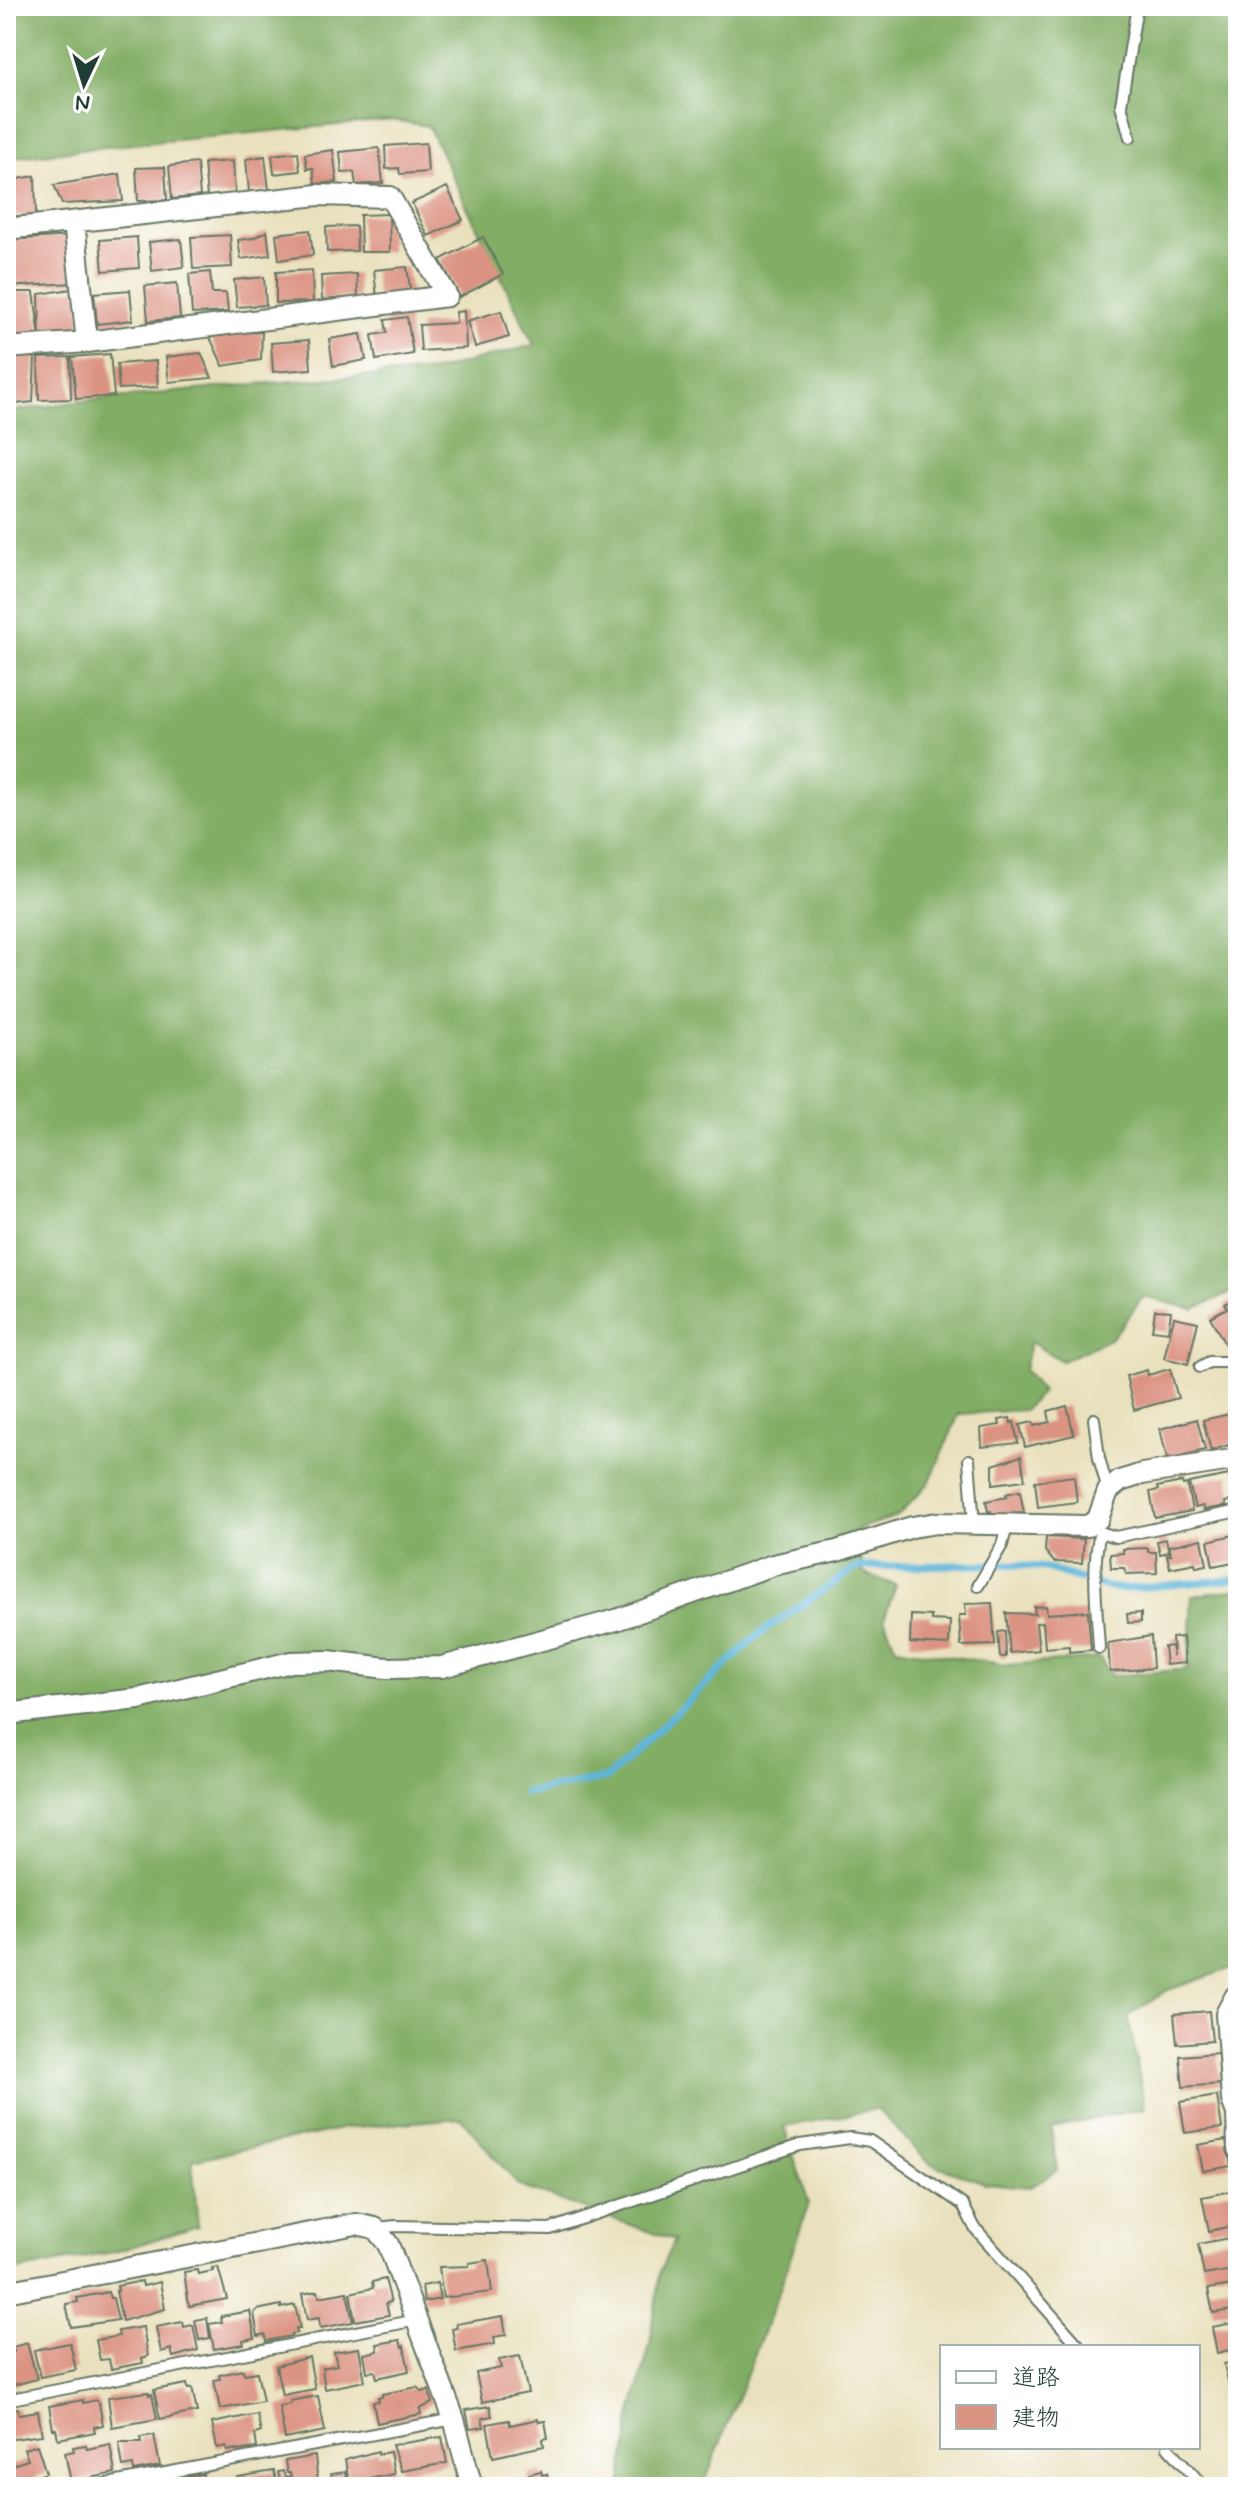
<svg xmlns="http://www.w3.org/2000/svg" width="1244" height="2493" font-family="Mynerve,'Klee One',sans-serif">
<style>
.forest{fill:#82ad65;stroke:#50754c;stroke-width:2}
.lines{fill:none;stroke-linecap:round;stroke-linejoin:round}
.stream{stroke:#5db6db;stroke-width:7}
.building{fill:#db9382}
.lane-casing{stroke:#667664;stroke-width:14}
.street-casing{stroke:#667664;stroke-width:24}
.lane{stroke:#fff;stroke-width:10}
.street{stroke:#fff;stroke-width:20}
</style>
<rect width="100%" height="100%" fill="#fff"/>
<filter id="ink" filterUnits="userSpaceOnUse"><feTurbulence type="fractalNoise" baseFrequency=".0125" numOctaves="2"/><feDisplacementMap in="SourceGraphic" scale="16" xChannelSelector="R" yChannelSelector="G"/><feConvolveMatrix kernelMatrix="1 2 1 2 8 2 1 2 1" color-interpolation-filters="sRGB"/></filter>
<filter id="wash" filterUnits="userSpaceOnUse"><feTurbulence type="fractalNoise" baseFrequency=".006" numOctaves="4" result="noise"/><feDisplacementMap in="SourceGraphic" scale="32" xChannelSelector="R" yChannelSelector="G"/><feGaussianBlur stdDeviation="1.8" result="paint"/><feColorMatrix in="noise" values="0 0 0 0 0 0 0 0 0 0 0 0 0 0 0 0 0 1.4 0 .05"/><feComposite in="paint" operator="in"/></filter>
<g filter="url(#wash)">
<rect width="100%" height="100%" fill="#e9e1bd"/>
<path class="forest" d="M6,6h1232v1283l-44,20 -51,-12 -31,41 -50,23 -32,-19 -6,28 18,22 -18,18 -65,4 -30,69 -31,33 -40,13 5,44 33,12 -12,34 12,29 112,17 92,-7 11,18 77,-7 4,-73 46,-7v377l-70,24 -40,26 17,92 -94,20 6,42 -27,17 -45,-4 -56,-20 -52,-54 -93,18 25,76 -31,91 -71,183 -1,10h-85l10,-70 19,-72 10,-74 14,-31 -155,-54 -58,-68 -116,10 -153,32 6,66 -80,25 -112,22v-1861l70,-10 180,-18 178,-13 100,-26 -106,-219 -36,-6 -259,24 -127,14z"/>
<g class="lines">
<path class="stream" d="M525,1793l82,-15 151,-143 99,-68 152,-3 36,4 62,19 16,2 115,-10"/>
</g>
<g id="blocks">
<path class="building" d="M426,143l2,29 -28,2 -1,-6 -13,1 -1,-23z
M379,148l4,35 -27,2 -2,-13 -12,1 -2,-21z
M333,150l4,32 -22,2 -2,-16 -6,1 -2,-15z
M298,152l2,19 -26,3 -2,-19z
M265,156l4,34 -20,2 -3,-33z
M233,161l2,34 -28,2 -3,-34z
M197,163l3,33 -28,3 -3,-33z
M165,167l2,33 -29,1 -2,-33z
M120,174l3,27 -61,3 -8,-19z
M35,176l1,39 -30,2v-36z
M447,187l16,33 -35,16 -16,-33z
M389,214l1,38h-29l-1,-37z
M356,226l1,25 -30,1 -1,-25z
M310,230l3,25 -34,5 -3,-26z
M267,231l3,24 -29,4 -3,-19 15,-2z
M230,235l2,32 -39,2 -2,-32z
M72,236l2,47 -68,4v-47z
M137,237l2,31 -36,3 -3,-31z
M483,237l20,37 -43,23 -20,-37z
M181,239l3,28 -32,4 -3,-29z
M407,267l4,28 -34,3 -3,-28z
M312,270l1,32 -37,1v-31z
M210,272l2,21h14l2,19 -36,2 -3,-40z
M357,274l1,23 -36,3 -1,-24z
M264,277l2,28 -29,2 -3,-27z
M177,283l3,35 -32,3 -3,-35z
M78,288l4,51 -76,5v-28h4l-1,-24h25l6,45 -1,-43z
M130,290l3,30 -36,4 -3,-31z
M464,311l2,37 -45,3 -2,-26 37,-2v-11z
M501,311l8,26 -34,10 -8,-26z
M407,317l6,37 -37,6 -4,-25 15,-2 -2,-13z
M262,332l-1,28 -38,6 -15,-33z
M361,334l5,26 -33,6 -4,-27z
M309,340l2,29 -38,3 -2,-29z
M201,353l11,25 -43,4 -3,-25z
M110,354l4,42 -38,3 -4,-42z
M35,357l-2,45 -27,3v-47z
M70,357l1,42 -32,1 -1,-42z
M156,361l2,26 -39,2 -2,-25z
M1238,1297v56l-4,-6 -6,3 -18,-33 17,-9 -2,-4z
M1155,1310l16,1 -3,21 -16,-2z
M1174,1317l24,5 -10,42 -24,-6z
M1170,1369l8,29 -44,12 -8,-34 21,-6 1,5z
M1067,1406l7,29 -49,12 -5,-22 13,-3 1,4 16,-4 -2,-11z
M1238,1412v30l-27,9 -8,-31z
M1010,1418l1,5 3,-1 4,21 -36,4 -1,-19 19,-3 -1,-5z
M1197,1419l8,31 -21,5 1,4 -17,4 -8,-34z
M1021,1456l4,24 -32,4v-19z
M1229,1475l5,25 -9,2 1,4 -22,4 -1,-4 -8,2 -6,-25z
M1074,1476l3,26 -39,5 -3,-26z
M1182,1482l1,3 4,-1 5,27 -37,7 -5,-26 8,-2 -1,-3z
M1020,1491l4,22 -32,2 -1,-4 -3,1 -2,-11 21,-4 -1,-3z
M1238,1534v27l-25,5 -5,-25z
M1046,1537l38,2 -2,24 -28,-1 -9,-11z
M1166,1539l3,13 -9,2 -3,-13z
M1202,1539l5,26 -11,2 -1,-4 -25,5 -3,-13h4l-2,-9z
M1148,1548v4h8l1,21 -31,1 -2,-6h-13l-1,-14 13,-1v-4z
M992,1603l3,42 -34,1 -2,-31h7l-1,-11z
M1046,1606l1,8 41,-3 3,39 -22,2v-6l-24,2 -2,-26 -7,1 3,27 -29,3 -4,-40 29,1 -1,-7z
M1141,1613v9l-13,1 -1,-9z
M911,1615l20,1v4l19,1 -1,24 -39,-2z
M1005,1631l1,26h-6l-2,-25z
M1151,1636l2,32 -43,4 -2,-29z
M1183,1637l2,26 -19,2 -2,-18 7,-1 2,10 -1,-18z
M1209,2011l3,30 -35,3 -3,-30z
M1218,2053l2,31 -37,3 -3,-31z
M1217,2096l5,32 -37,5 -5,-31z
M1226,2140l5,26 -28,5 -5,-26z
M1231,2191l6,34 -28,6 -7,-34z
M1234,2237l4,32 -34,6 -6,-31z
M488,2260l4,32 -49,6 -4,-31 30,-1v-3z
M218,2267l9,32 -38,7 -5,-34 13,-2 1,4 15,-3 -1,-3z
M385,2279l6,23 -5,1 3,12 -34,6 -5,-28 23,-5 -1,-6z
M142,2281l1,5 17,-4 5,27 -43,12 -6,-30h2l-1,-5z
M437,2283l3,16 -16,3 -2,-16z
M1238,2284v25l-25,4 -5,-24z
M318,2291l1,6 28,-5 6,30 -33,6 -1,-10 -12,2 -5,-26z
M108,2292l2,6h3l5,22 -47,7 -5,-23 12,-2 -1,-4z
M281,2305v3l14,-3 5,23h-4l1,5 -6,1v2l-25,5 -1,-7 -7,2 -4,-23 3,-3z
M250,2311l5,27 -12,2 1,4 -30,5 -5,-25 13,-2 -1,-6z
M503,2316l3,19 -12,2 1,7 -39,7 -4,-22 5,-1 -1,-4z
M207,2318l3,20 -11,2 -4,-20z
M183,2322l1,5 9,-2 5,25 -25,7 -2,-8 -10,3 -5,-25z
M1238,2322v26l-21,5 -5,-26z
M143,2327l5,29 -6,2 1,5 -32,6 -2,-10 -9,1 -4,-20 23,-4 -1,-5z
M400,2340l2,7 2,-1 5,25 -32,7 -2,-7 -8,1 -3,-18 14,-3 -1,-7z
M27,2343l10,36 -31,8v-33l8,-2 -1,-5z
M70,2343l6,27 -36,7 -6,-27z
M359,2348l6,33 -40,8 -3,-21 15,-3 -3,-13z
M520,2356l8,37 -46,9 -6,-29 25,-5 -2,-8z
M309,2357l6,32 -33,6 -6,-29z
M1238,2360v28l-8,2 -6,-26z
M243,2370l1,4 13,-2 6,29 -43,8 -6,-29 6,-1 -1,-4z
M187,2384l1,5 4,-1 5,24 -37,7 -6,-29z
M417,2387l5,5 7,-2 3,13 -12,6 1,5 -44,9 -4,-21 6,-1 -1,-4h4v-3z
M148,2392l1,3 3,-1 5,25 -45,8 -4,-30z
M318,2396l7,35 -40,8 -6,-33 12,-2 -1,-3z
M83,2400v3l13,-3 3,3 4,22 -9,2 1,5 -37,7 -2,-10h-3l-4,-23z
M490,2406l2,10 -10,2 2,9 -14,2 -4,-19z
M18,2408l1,6 19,-3 4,24 -36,5v-30z
M257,2414l4,18 -6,2 2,14 -21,3v-2l-9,2 -1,-5 -9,2 -5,-25z
M538,2419l1,3 6,-1 3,17 -5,1 1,7 -51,11 -6,-33 22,-4 1,5z
M154,2435l6,31 -26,5 -1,-6 -10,2 -4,-25h22l-1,-5z
M442,2437l5,26 -46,8 -9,-26z
M110,2444l5,29 -44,9 -6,-29 9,-2 -1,-4 13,-2 1,4z
M37,2445l9,28 -11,4 1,3 -30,7v-34l2,-1 4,13 16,-5 -4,-11z
M378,2451v3l12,-2 4,22 -45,8 -4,-22z
M315,2456l3,28 -37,3 -3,-15 5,-1 2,6 6,-1 -1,-3h-3l-2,-12z
M274,2471l3,16h-38l-2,-10z
M541,2471l1,4 5,-1 3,13h-33l11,-3 1,-10z
M345,2472l3,14 -15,1 -2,-13z
M203,2474l2,13h-32l-1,-8z"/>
</g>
</g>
<g filter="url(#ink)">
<use href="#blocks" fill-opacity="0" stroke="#667664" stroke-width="2"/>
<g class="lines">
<g class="lane-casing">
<path id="lane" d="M1130,137l-9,-32 16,-99
M1200,1367l9,-5h18l11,8
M1094,1419l5,39 9,33
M969,1460l5,64
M1093,1524l7,8 16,5 122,-26
M978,1586l24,-41 5,-19
M1099,1648c-2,-39 -8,-78 1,-116
M377,2228l19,-2 154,3 250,-84 50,-7 20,3 93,64 12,23 105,119
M6,2400l411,-80
M1168,2447l36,40
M91,2487l363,-68"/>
</g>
<g class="street-casing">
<path id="street" d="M74,222l13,120
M6,229l312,-34 72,2 57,99 -360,46 -81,6
M6,1714l132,-15 153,-37 37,-1 59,7 55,-1 174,-47 157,-55 64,-14 75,-24 25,-4 151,3 10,-7 10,-28 12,-10 22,-7 96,-15
M1238,1996l-3,1 -9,17 6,86 5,13 1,36
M6,2292l350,-68 19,4 13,16 66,175 18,68"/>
</g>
<use href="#lane" class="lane"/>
<use href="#street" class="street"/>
</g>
</g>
<rect width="1244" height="2493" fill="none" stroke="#fff" stroke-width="32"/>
<rect x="940" y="2345" width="260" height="104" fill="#ffffff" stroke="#a5b1ae" stroke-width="2"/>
<rect x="956" y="2371" width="40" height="12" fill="#ffffff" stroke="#a5b1ae" stroke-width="2"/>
<text x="1012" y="2385" font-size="24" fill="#1f3d34">道路</text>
<rect x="956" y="2405" width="40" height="24" fill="#db9382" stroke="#a5b1ae" stroke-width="2"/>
<text x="1012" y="2425" font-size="24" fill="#1f3d34">建物</text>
<g transform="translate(84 84) rotate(184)" stroke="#ffffff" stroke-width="6" paint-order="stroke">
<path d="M0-6L14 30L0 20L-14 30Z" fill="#1f3d34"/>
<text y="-12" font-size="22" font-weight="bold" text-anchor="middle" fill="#1f3d34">N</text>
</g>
</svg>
